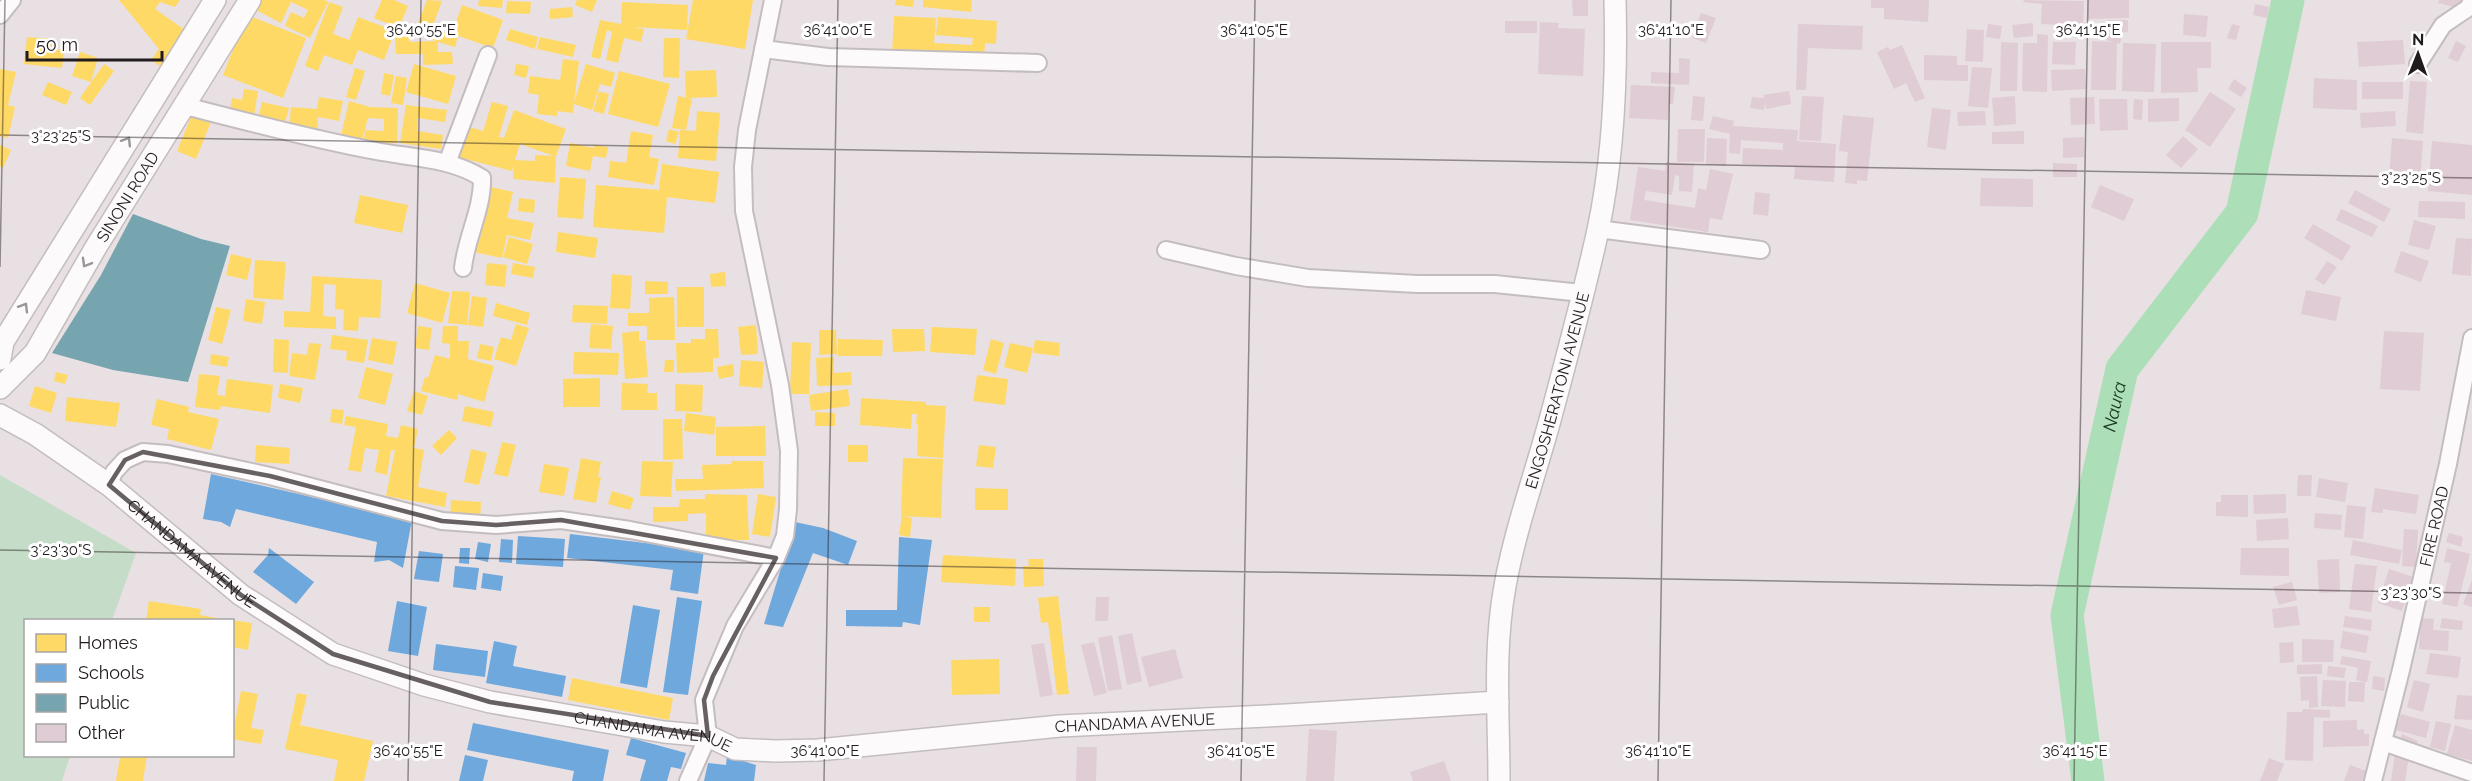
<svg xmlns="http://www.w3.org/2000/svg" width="2472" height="781" font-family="Raleway,sans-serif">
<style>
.garden{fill:#c5dcc8}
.homes{fill:#ffd966;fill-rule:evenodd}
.schools{fill:#6fa8dc}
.public{fill:#76a5af}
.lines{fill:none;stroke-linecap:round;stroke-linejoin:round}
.river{stroke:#acdfb7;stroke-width:33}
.building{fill:#e0ccd4}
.minor-casing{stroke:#c4bdbf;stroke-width:20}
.tertiary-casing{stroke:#c4bdbf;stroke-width:24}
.minor{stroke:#fcfafb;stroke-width:16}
.tertiary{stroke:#fcfafb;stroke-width:21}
.oneway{stroke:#999697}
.marked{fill:none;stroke:#676062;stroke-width:4.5;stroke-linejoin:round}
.ticks{fill:none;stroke:#211b1d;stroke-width:1.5;stroke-opacity:0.45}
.labels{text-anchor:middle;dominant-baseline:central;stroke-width:6;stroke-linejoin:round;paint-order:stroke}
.street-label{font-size:16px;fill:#211b1d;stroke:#fff}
.water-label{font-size:18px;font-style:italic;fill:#15341e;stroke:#fff}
.ticks-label{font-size:15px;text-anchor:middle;fill:#211b1d;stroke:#fff;stroke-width:6;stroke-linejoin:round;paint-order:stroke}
</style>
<rect width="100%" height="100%" fill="#e8e0e2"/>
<path class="garden" d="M0,475l136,78 -24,67h-86v136h44l-8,25h-62z"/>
<path class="homes" d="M119,0h61l-5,7 -15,-5 -5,7 30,21 -22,38 -12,-8 8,-11z
M261,0h64l3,2 -18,36 -25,-12 6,-14 13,6 4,-8 -17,-8 -10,21 -25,-13z
M382,0h12l14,6 -9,22 -25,-10z
M427,0l15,1 -10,27 20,6 10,-29 41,15 -10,28 -35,-12 -3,11 -17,-5v10h14l1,12 -30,1v-11h-27l-1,-20 14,-1v9l28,-1 -12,-3 3,-8 -11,-4z
M479,0h24l-1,8 -24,-2z
M577,0h20l-5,12 -17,-7z
M693,0h60l-8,49 -59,-10z
M896,0h18l-1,7 -18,-2z
M923,0h49l-1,12 -48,-5z
M507,1l24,1 -1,12 -24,-1z
M329,2l14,5 -10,27 16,6 9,-23 37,14 -11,29 -26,-10 -6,15 -28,-10 -6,16 -13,-5z
M622,2l66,3 -1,25 -54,-3 11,2 -3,13 -17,-4 -6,25 -12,-3 6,-28 -5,-2 -7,29 -9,-2 9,-37 21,4z
M572,7l1,10 -23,2v-10z
M247,15l59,23 -23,60 -60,-23z
M894,16l42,2 -2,25 38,2 1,-7 -37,-3 2,-18 59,4 -1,23 -11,-1 -1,17 -51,-8 -19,-1v4l-22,-2z
M510,29l28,8 -3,12 -29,-9z
M27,37l27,2 -1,10 11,1 -2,18 -38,-4z
M540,37l36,8 -3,12 -36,-8z
M664,38h16l-1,40 -16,-1z
M80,52l18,6 -7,24 -19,-6z
M563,59l16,2 -5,42 12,-39 29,9 -4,14 -11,-3 -8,26 -18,-6 -1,9 -16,-2v5l-20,-2 2,-19 -11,-2 2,-17 30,4z
M104,64l10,7 -24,34 -10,-7z
M414,64l42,12 -8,28 -42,-12z
M516,64l13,2 -3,12 -12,-3z
M355,68l10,3 -9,29 -10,-3z
M0,69l16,3 -8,33 7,2 -7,31 -8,-2z
M716,70l1,27 -29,1 4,1 -6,31 -14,-2 6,-32 8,2 -1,-27z
M619,71l51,13 -12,43 -50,-13z
M384,73l10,2 -4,21 -9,-2z
M396,76l11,2 -4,27 -12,-2z
M48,82l24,10 -6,13 -24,-10z
M244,89l14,2 -4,24 -24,-4 2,-13 10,2z
M599,91l10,3 -5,20 -11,-3z
M319,97l24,4 -4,20 -21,-4 -1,16 -28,-2 2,-24 26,2z
M349,101l21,6 28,1 -1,35 -33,-1 1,-12 19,1v-12l-16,-1 1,-4 -7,26 -21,-5z
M262,102l27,6 -5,18 -26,-7z
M492,102l16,4 -9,31 5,1 10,-28 52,19 -10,27 -1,27 -42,-4 1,-14 -2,6 -54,-14 8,-31 17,5zM520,144l34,12 -19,-1v6l-20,-1z
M406,105l41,5 -2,12 -27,-4 -1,13 26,4 -2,14 -41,-6z
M194,110l19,7 -17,42 -19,-8z
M697,111l23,2 -4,48 -38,-3 2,-28 16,1z
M669,129l10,3 -4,12 -9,-3z
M631,131l22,4 -4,22 10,2 -5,26 -46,-8 2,-16 16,2z
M570,143l24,5v-3l14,2 -2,11 -13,-2 -3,15 -24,-5z
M0,145l11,5 -8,18 -3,-2z
M662,164l57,8 -4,31 -48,-6 -3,36 -71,-6 3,-42 63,5z
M560,177l26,2 -3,40 -26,-2z
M491,187l22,5 -6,26 27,5 -4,17 -23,-5 -5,23 -33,-7 3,-14 8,2z
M360,195l48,10 -6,28 -48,-10z
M519,198l16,2 -1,13 -16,-2z
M558,232l40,6 -3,20 -39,-6z
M509,237l24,7 -6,20 -24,-7z
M231,254l21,5 -5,21 -21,-5z
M255,260l31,2 -3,38 -30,-2z
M487,263l20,2 -2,22 -20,-2z
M513,263l22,4 -2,11 -22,-4z
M725,272l1,14 -15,1 -1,-13z
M612,274l20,2 -2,33 -20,-1z
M312,276l70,4 -2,38 -21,-1 -1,14 -15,-1 1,-20 -9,-1 1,-24 -12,-1 -1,32 13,1v12l-52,-2v-16l26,1z
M645,281l23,1v12h-23z
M415,283l35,10 -8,30 -35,-10z
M677,287h27v40h-27z
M452,291l18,1 -3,33 -19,-2z
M472,296l15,2 -4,29 -15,-2z
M674,297l1,43h-28v-14h-19v-13h21v-15z
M246,299l19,3 -3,22 -19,-3z
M496,303l34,10 -3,12 -34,-9z
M573,305l35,1 -1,18 -35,-2z
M216,307l15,3 -9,34 -14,-4z
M516,324l13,4 -13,38 -22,-7 7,-22 10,3z
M591,324l22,2 -2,23 -22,-1z
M756,325l2,29 -17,1 -3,-28z
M418,326l14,2 -3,22 -14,-2z
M443,326h15v15h11l-1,18 26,7 -10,36 -26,-8 -1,6 -36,-9 4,-14 3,1 7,-23 15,4v-15l-8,-1z
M932,327l45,2 -2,26 -45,-3z
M705,329h13l1,29h-6v14l-36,1 -1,-30h15v-4h14z
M892,329h32l1,22 -32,1z
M819,330h17l1,24 -18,1z
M639,331v10h6l3,36 -23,2 -3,-46z
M332,335l36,5 -4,23 -18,-3 1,-9 -17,-2z
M372,338l25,4 -4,23 -25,-5z
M274,339l15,1 -1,33 -15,-1z
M838,339l45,1 -1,16h-44z
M991,339l13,4 -8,31 -13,-4z
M1035,340l25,3 -1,13 -26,-3z
M792,342l19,1 -2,51h-19z
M309,343l12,1 -6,36 -26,-4 3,-23 15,2z
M1010,343l23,5 -6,25 -23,-6z
M480,344l14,3 -3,14 -14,-3z
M574,352l45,1 -1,22 -45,-1z
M211,354l18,3 -2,10 -17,-3z
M834,357v16l17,-1 1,13 -35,1 -1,-28z
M665,360h9v12h-10z
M741,360l23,2 -2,26 -23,-2z
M733,364l1,12 -15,3 -2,-12z
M366,367l27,7 -8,31 -27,-7z
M56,372l12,3 -3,9 -11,-3z
M199,374l21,2 -3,19 8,1 2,-17 46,6 -3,28 -49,-7 -1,4 -25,-3z
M977,375l31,4 -3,26 -32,-4z
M600,378v29h-37v-28z
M622,383l26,1 -1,9h10v17h-36z
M280,384l23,4 -3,15 -22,-5z
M675,384l28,1 -1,27 -27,-1z
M35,386l22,7 -6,20 -22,-7z
M848,389l2,17 -39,5 -2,-16z
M414,391l14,5 -6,19 -15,-4z
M67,397l53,6 -4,24 -51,-6z
M861,398l65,4v3l20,1 -3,52 -26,-2 1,-32h-2l1,-10h-5l-1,15 -51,-4z
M157,399l32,8 -1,5 31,7 -8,31 -44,-11 2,-10 -18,-4z
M465,406l29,6 -3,15 -29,-6z
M332,409l12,1 -2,14 -12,-2z
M815,412l20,1v13h-20z
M686,413l30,4 -2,18 -30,-4z
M346,416l42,8 -2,12 12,2 3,-13 17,4 -4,19 10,2 -6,37 29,6 -2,14 -59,-11 9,-46h-4l-4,25 -12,-3 4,-22 -14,-2 -4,24 -13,-2 8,-43 -12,-2z
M663,419h19l1,40 -20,1z
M765,426l1,30h-50v-29z
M449,430l8,8 -16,17 -9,-9z
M502,442l14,3 -8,32 -14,-3z
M256,445l34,3 -1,16 -34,-2z
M848,445h20v17h-20z
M979,445l17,2 -3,21 -17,-2z
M471,449l16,4 -8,32 -15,-3z
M581,458l20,4 -3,15h3l-5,26 -23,-4z
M903,458l40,1 -2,59 -40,-2z
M642,461l31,1 -2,35 -31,-1z
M731,461h32l1,27 -88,3 -1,-12h28l-1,-14 30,-1z
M544,464l25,4 -5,28 -25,-4z
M975,488l33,1v21h-33z
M612,491l22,7 -4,12 -22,-6z
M705,494l42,1 2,45h-43v-27l-18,1v7l-35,1v-15h26l1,-8h25z
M758,494l18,3 -6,40 -18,-3z
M451,500l30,2 -1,19 -30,-2z
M902,516l10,2 -2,19 -11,-2z
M943,555l73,4 -1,27 -74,-4z
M1028,559h15l1,27 -20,1 -1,-21h6z
M1058,596l11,98 -12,1 -9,-73 -7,1 -3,-25z
M149,601l52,8 -1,6 27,5h-81z
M974,607h16v15h-16z
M232,620l20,3 -4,27 -16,-3z
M999,659l1,35 -48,1 -1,-35z
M572,678l101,20 -4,22 -101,-20z
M241,691l17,3 -7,34 13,2 -3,14 -29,-5z
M297,693l10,2 -7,30 73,16 -9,40h-30l4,-21 -53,-11z
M120,756h27l-4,25h-27z"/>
<path class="schools" d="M211,474l201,46 -9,48 -14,-8 -15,2 3,-20 -141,-33 -6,18 -9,-5 -18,-3z
M795,522l28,6 34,13 -9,24 -35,-12 -30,74 -19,-3z
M570,534l134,16 -6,44 -28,-4 3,-20 -106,-12z
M518,536l47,3 -2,28 -47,-3z
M899,537l33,3 -12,85 -17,-3 -1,5 -56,-1v-16h51z
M501,539l12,1 -1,23 -13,-1z
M478,542l13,2 -3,18 -13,-3z
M269,548l45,34 -18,22 -43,-32 15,-17z
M460,548h10l-1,16 -10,-1z
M419,551l24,3 -4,28 -25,-3z
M455,566l24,2 -3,22 -23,-3z
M483,573l20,3 -2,15 -20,-3z
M677,597l25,4 -14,94 -25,-3z
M397,601l30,6 -9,49 -30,-5z
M633,605l27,5 -13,78 -27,-5z
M494,641l23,5 -4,20 53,10 -4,21 -76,-14z
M436,644l52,7 -3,26 -52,-7z
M473,723l136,27 -6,31h-31l2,-10 -107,-21z
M631,738l55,15 -5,16 -10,-2 -4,14h-27l6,-21 -20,-5z
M465,755l23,5 -5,21h-24z
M727,756l29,9 -2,16h-50l4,-18 18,2z"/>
<path class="public" d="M133,214l68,25 29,7 -42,136 -75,-12 -61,-17 49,-78z"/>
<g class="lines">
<path class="river" id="s1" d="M2088,781l-21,-166 55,-246 120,-156 46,-213"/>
</g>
<path class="building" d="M1572,0h16v16h-15z
M1871,0h58l-1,22 -44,-3v-11h-13z
M2024,0l60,1 -1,25 -42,-2 1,-20 -19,-2z
M2088,0h41v18l-41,1z
M2439,0h33l-2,11 -32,-8z
M2255,4l14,3 -2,11 -14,-3z
M1701,13l15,5 -10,25 -14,-5z
M2184,14l24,2 -2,21 -23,-2z
M2108,20h20v12l-11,1 5,1 -2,10 -3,-1 -1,47h-25l1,-49 21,1 -10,-3 3,-9h2z
M1505,21h32v12h-32z
M1540,22l19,1 -1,5 27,1 -2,47 -45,-2z
M2033,23v13l-19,2 -2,-13z
M1798,24l65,2 -1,24 -54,-2 -2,42h-10z
M1988,24l14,2 -2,13 -14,-2z
M2232,24l8,2 -4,14 -9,-2z
M1967,29l17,1 -1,32 -18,-1z
M2037,34l11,1 -1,57 -25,-1 1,-48h14z
M2403,40l2,24 -46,3 -2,-25z
M2456,41l10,5 -8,16 -10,-4z
M2001,42l17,1 -1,48h-17z
M2053,42h23l-1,23 -23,-1z
M2161,42h50v26h-14l1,24 -37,1z
M2123,43l33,1 -2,48 -32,-1z
M1902,45l23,53 -10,4 -9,-19 -12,6 -17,-37 11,-5 2,3z
M1924,55l33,1v9h11v16l-44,-1z
M1679,58l11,1 -1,26 -38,-2v-11l28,1z
M1972,67l20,1 -4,40 -20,-2z
M2085,69l1,20 -34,2 -1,-21z
M2314,78l43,2v30l-44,-2z
M2234,79l13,9 -6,9 -13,-8z
M2410,81l17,1 -4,52 -17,-2z
M2362,82h41v17h-41z
M1631,85l44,2 -2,17h-4l-1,16 -39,-2z
M1789,91l2,13 -25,5 -1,-6 -1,7 -14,-2 2,-11 12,1 -1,-3z
M2210,92l26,17 -26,38 -25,-17z
M1693,96l12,1 -2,24 -12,-1z
M1802,96l22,1 -3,44 -22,-1z
M2015,96l1,28 -22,2 -2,-28z
M2094,97l1,27 -24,1 -1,-27z
M2179,98v23l-31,1v-23z
M2099,99h28l1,31 -28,1z
M2134,99l9,1 -1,20 -9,-1z
M1932,108l19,2 -5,40 -19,-3z
M1985,111l1,14 -28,1 -1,-14z
M2395,111l1,15 -35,2 -1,-15z
M1843,115l31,3 -7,63 -10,-1v4l-12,-1 3,-31 -9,-1z
M1713,116l21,5 -1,5 65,4 -1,11 39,3 -2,38 -40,-3 1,-12 -53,-3 1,-16 40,2v-7l-42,-3 -1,14 -11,-1 1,-19 -21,-5z
M1678,129h27l-1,33h-27z
M2024,131v13h-32v-12z
M2183,136l15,13 -17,19 -15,-13z
M2084,137v20l-21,1v-20z
M1707,138l20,1 -1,27 -20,-2z
M2392,138l31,3 -3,39 -31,-2z
M2432,141l40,4v50l-44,-4z
M1666,162l28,2 -2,28 -13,-1v-15l-4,-1 -3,20 -26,-4 -2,9 51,8 3,-20 8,2 4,-21 23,5 -11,46 -12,-2 -2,14 -78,-12 8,-53 27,4z
M2053,163l24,1v13h-24z
M1981,178l52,1v28l-53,-1z
M2100,185l34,14 -10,22 -33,-14z
M2355,190l36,19 -7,13 -36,-19z
M1755,192l15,2 -2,22 -15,-2z
M2419,201l46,1v17l-47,-2z
M2341,209l37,17 -6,11 -36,-17z
M2414,220l22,6 -7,24 -21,-5z
M2313,224l38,22 -9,15 -38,-23z
M2456,238l16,1 -1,37 -19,-2z
M2401,251l28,10 -8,21 -27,-10z
M2327,261l10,6 -13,18 -9,-6z
M2306,290l35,7 -5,24 -35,-7z
M2384,331l40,2 -4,58 -40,-2z
M2298,475h14l-1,21h-14z
M2319,478l29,5 -3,19 -29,-5z
M2375,488l44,7 -3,19 -33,-5v4l-12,-1z
M2286,494v19l-32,1 -1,-19z
M2221,495h27v22l-32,-1v-14h5z
M2347,505l19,2 -3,32 -19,-2z
M2315,513l27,2 -1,15 -27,-2z
M2288,518l1,21 -32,2 -1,-21z
M2404,529l14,1 -2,37 -14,-1z
M2449,533l14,4 -2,10 -15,-5z
M2353,540l49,10 -3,14 -49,-9z
M2241,548h48v28l-49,-1z
M2447,548l23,6 -13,53 -15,-3 9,-41 -7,-1z
M2339,559l1,33 -21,1 -2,-33z
M2355,564l22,2 -6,46 -22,-3z
M2389,569l24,8 -11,34 -24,-8z
M2472,580v27l-9,-3z
M2292,582l5,18 -18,5 -6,-18z
M1096,597h13l-1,24h-13z
M2297,606l3,19 -26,3 -2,-19z
M2345,616l27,4 -1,11 -28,-4z
M2421,618l13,1 -1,11 16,1 -1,20 -29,-2z
M2442,618l21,3 -1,9 -22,-2z
M2343,631l26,5 -3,17 -26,-5z
M1132,633l10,48 -15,4 -9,-49z
M1112,635l10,54 -14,2 -10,-53z
M2302,639l32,1 -1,22h-31z
M1094,642l13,51 -13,3 -13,-51z
M2293,642l1,20 -14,1 -1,-20z
M1044,643l9,52 -13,2 -9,-52z
M1175,649l8,29 -34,9 -8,-30z
M2430,653l31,4 -3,21 -32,-4z
M2342,656l29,5 -4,21h-2l-1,20 -16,-1 1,-19h16l-9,-2 2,-12 -18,-4z
M2322,664v10h-25v-9z
M2328,666l18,2 -2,10 -17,-2z
M2317,676l1,31 -9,1v-8l-8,1 -1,-24z
M2373,676l12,2 -1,13 -12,-2z
M2323,680l23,1 -1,26 -24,-1z
M2414,680l16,4 -7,28 -16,-5z
M2457,695l15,1v24l-18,-1z
M2303,709l27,1v8l-16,-1 -1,44 -28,-1 2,-48h15z
M2401,714l29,8 -4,16 -30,-8z
M2357,720v10l7,-1v5h5v12l-46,1v-26z
M2436,721l15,3 -6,27 -15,-4z
M2455,725l17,5v31l-25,-7z
M1309,729l28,2 -3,50h-28z
M2402,734l16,7 -3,7 -16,-7z
M1077,747h20l-1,34h-20z
M2395,754l14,2 -4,25h-14z
M2269,758l15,6 -7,17h-17z
M1444,761l7,20h-38l-3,-9z
M2350,765l19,7 -3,9h-22z"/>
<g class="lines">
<g class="minor-casing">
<g id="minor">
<path d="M0,15l12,-15"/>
<path d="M763,49l65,8 210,6"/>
<path d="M2418,64l25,-39 25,-17 4,-7"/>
<path d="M185,106c63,16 127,33 191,45 36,7 75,7 106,27 1,30 -16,60 -19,90"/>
<path d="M447,163l41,-108"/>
<path d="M1598,229l163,21"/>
<path d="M1166,250l70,16 72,12 109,6h78l87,9"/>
<path d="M109,485l5,-13 11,-12 18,-8 25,2 102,22 172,45 54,4 65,-5 69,10 146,28"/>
<path d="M2383,742l89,31"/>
<path d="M688,781l20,-45 -4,-36 31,-74 41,-68 9,-22 3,-27 1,-58 -9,-66 -36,-174 -1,-44 4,-37 26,-130"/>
<path id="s2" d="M2373,781l28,-111 47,-206 24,-126"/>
</g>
</g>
<g class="tertiary-casing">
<g id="tertiary">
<path d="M0,359l3,-17 212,-342"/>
<path id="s3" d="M0,388l35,-35 61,-106 154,-247"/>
<path id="s4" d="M0,415l35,19 74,51 132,110 92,59 91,31 66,17 174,30 44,4 27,13 40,2 43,-1 242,-24 226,-11 212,-13"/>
<path id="s5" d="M1499,781c0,-65 -6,-130 6,-195 10,-56 30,-111 45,-166 17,-63 34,-126 48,-190 16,-75 19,-153 17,-230"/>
</g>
</g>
<use href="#minor" class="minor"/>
<use href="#tertiary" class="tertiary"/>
</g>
<defs><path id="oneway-chevron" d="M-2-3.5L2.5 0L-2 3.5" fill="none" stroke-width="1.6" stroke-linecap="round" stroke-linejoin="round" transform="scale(1.5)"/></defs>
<g class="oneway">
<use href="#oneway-chevron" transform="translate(127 141) rotate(-58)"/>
<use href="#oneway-chevron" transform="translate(86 263) rotate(120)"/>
<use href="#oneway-chevron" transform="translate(24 307) rotate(-59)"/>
</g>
<path class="marked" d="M143,452l127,24 172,45 54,4 65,-5 215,38 -63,118 -9,24 4,36 -218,-34 -157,-48 -92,-59 -132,-110 16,-25z"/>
<path class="ticks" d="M0,135l2472,43M0,267l5,-267M0,550l2472,43M408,781l13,-781M824,781l14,-781M1241,781l14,-781M1658,781l13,-781M2074,781l14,-781"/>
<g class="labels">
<g class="street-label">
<text stroke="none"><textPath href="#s3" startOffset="231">SINONI ROAD</textPath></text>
<text stroke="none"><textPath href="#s5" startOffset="398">ENGOSHERATONI AVENUE</textPath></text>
<text stroke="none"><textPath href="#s2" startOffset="262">FIRE ROAD</textPath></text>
<text stroke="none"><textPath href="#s4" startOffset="237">CHANDAMA AVENUE</textPath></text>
<text stroke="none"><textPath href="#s4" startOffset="1227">CHANDAMA AVENUE</textPath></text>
<text stroke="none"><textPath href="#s4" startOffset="741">CHANDAMA AVENUE</textPath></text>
</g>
<g class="water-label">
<text stroke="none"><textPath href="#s1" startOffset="381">Naura</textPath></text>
</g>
</g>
<g class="ticks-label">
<text x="421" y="35">36°40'55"E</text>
<text x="838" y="35">36°41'00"E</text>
<text x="1254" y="35">36°41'05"E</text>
<text x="1671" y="35">36°41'10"E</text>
<text x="2088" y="35">36°41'15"E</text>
<text x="61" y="141">3°23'25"S</text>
<text x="2411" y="183">3°23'25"S</text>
<text x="61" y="555">3°23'30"S</text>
<text x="2411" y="598">3°23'30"S</text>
<text x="408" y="756">36°40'55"E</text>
<text x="825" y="756">36°41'00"E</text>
<text x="1241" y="756">36°41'05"E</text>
<text x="1658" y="756">36°41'10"E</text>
<text x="2075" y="756">36°41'15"E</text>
</g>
<rect x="24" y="619" width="210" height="138" fill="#ffffff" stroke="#a6a4a5" stroke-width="1.5"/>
<rect x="36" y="634" width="30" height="18" fill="#ffd966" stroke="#a6a4a5" stroke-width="1.5"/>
<text x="78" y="649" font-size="18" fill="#211b1d">Homes</text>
<rect x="36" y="664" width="30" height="18" fill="#6fa8dc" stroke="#a6a4a5" stroke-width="1.5"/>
<text x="78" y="679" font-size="18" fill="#211b1d">Schools</text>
<rect x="36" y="694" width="30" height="18" fill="#76a5af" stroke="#a6a4a5" stroke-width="1.5"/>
<text x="78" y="709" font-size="18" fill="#211b1d">Public</text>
<rect x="36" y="724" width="30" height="18" fill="#e0ccd4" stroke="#a6a4a5" stroke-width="1.5"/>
<text x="78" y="739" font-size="18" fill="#211b1d">Other</text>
<g transform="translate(2418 54) rotate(1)" stroke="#ffffff" stroke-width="4.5" paint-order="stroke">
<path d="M0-4.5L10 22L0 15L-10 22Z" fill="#211b1d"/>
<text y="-9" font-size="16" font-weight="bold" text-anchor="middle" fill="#211b1d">N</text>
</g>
<path d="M27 51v9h135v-9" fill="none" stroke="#211b1d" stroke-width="3"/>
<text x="36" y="51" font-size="18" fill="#211b1d" stroke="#ffffff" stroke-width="4.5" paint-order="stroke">50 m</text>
</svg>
